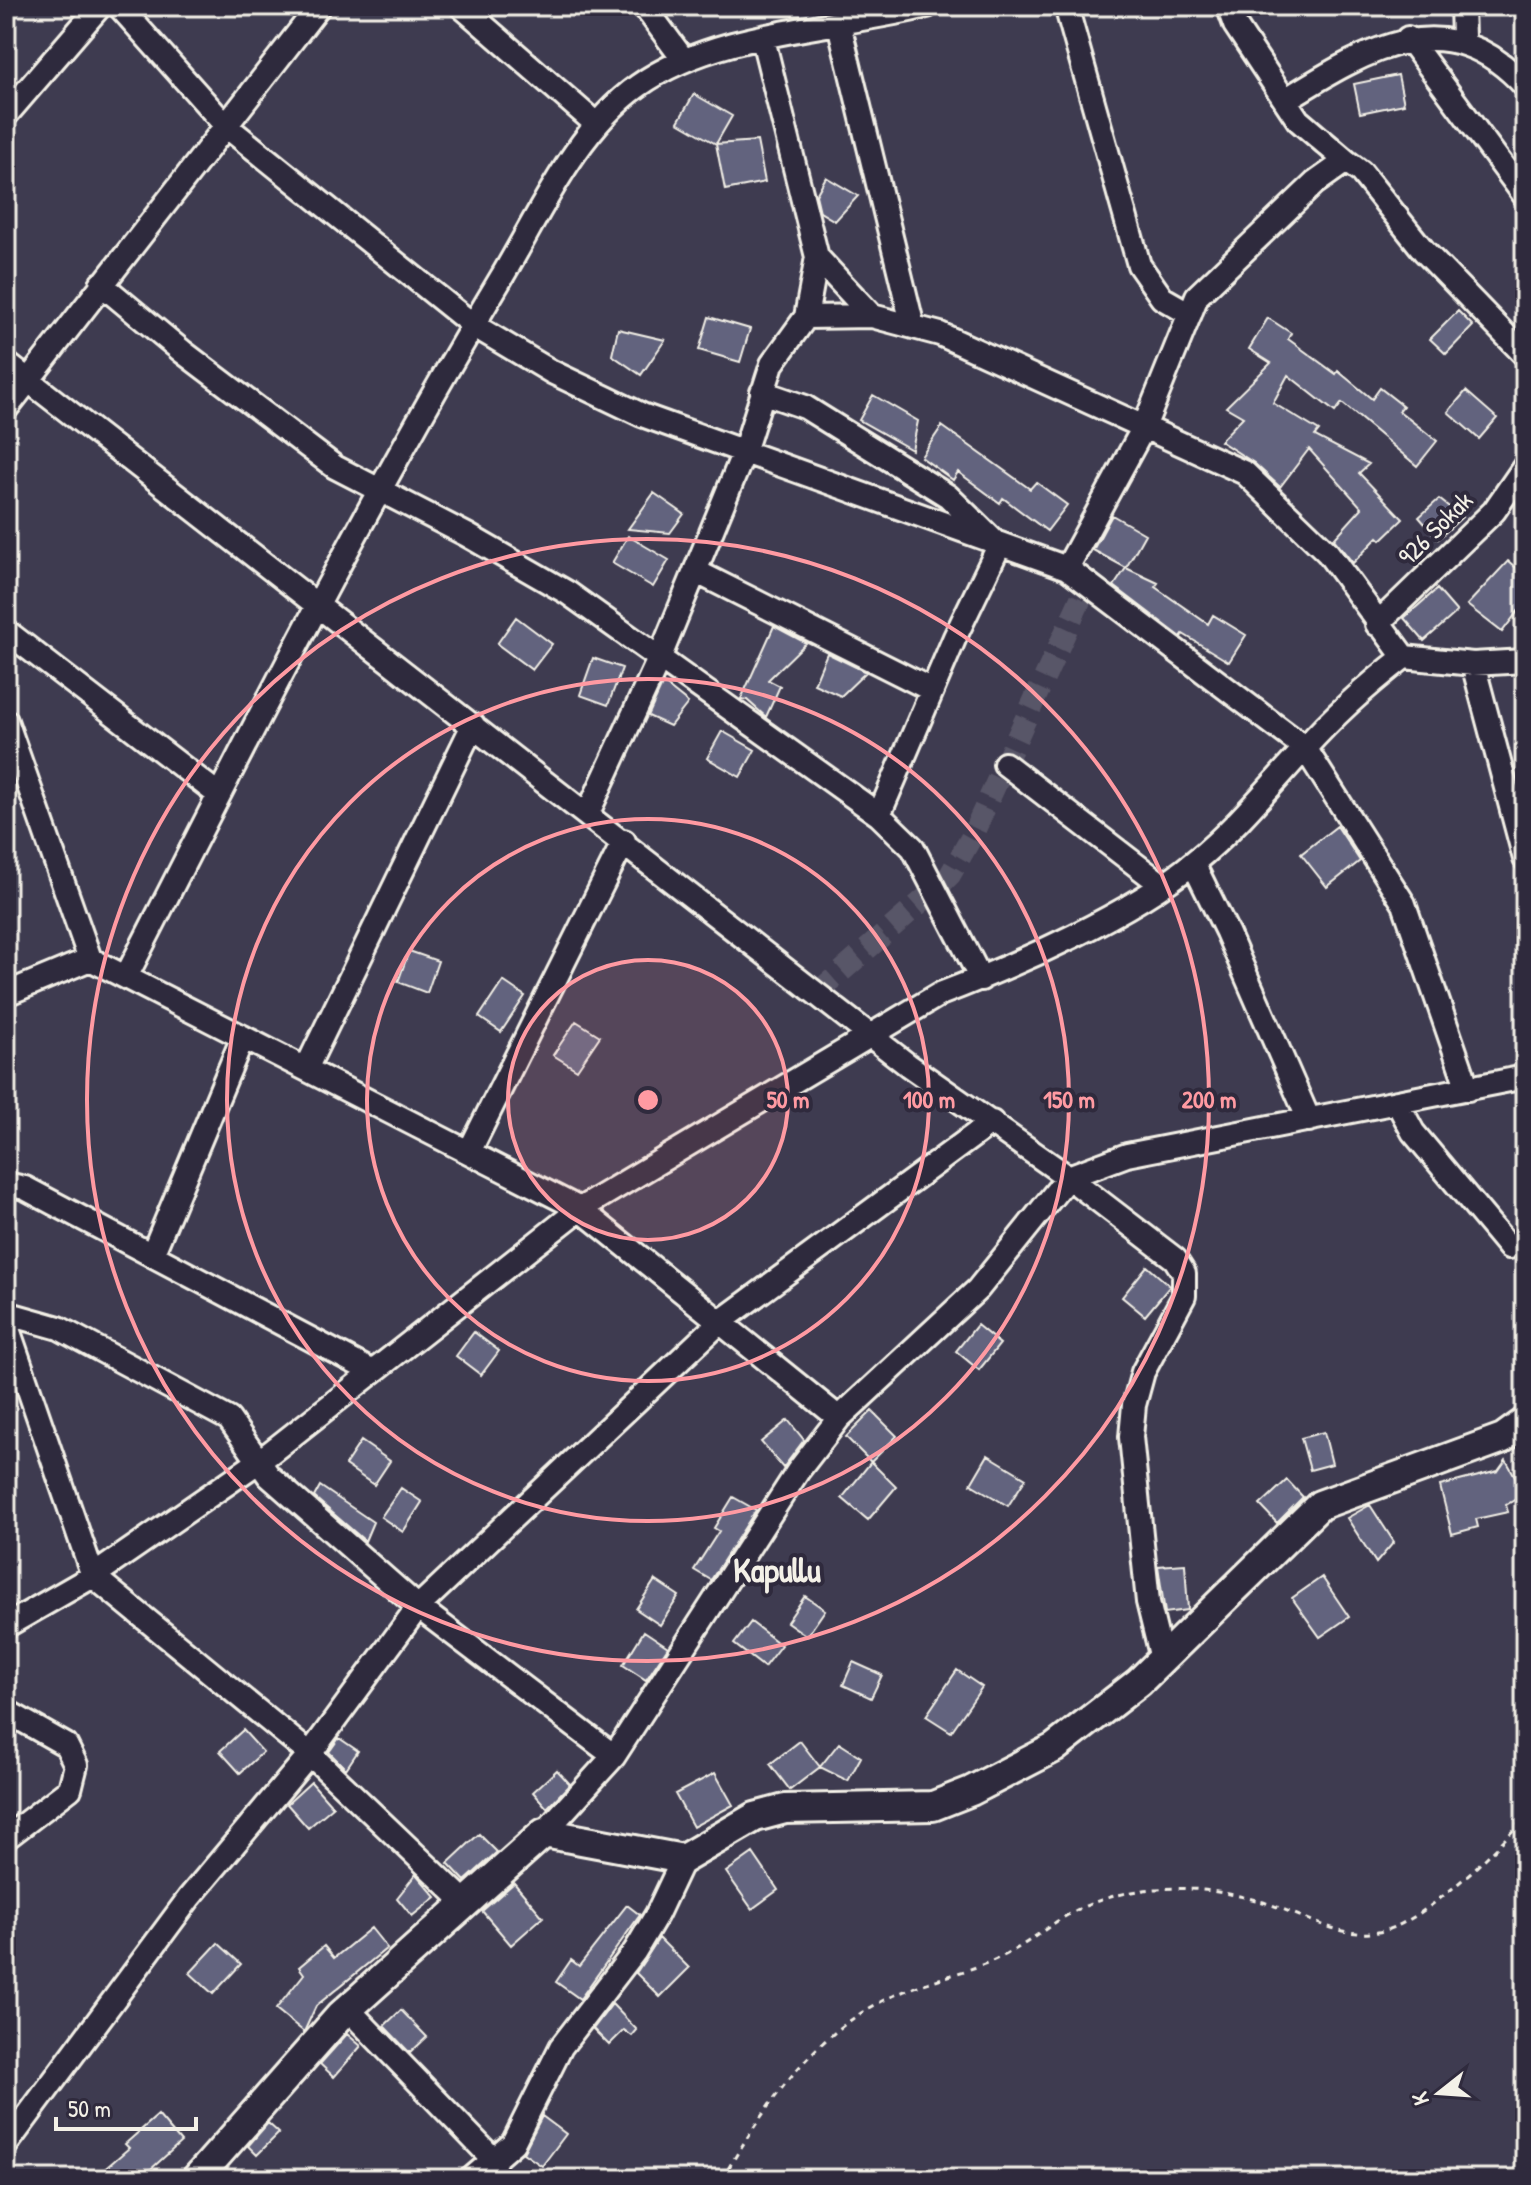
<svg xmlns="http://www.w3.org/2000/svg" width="1531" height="2185" font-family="'Patrick Hand',sans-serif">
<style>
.building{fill:#62647e;stroke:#f4f1e8;stroke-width:2}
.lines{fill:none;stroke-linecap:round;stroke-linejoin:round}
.minor-tunnel{stroke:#595667;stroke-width:22;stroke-dasharray:22 11;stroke-linecap:butt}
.minor-casing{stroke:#f4f1e8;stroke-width:28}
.tertiary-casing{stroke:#f4f1e8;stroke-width:34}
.path{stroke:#f4f1e8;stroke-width:3;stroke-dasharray:6 6;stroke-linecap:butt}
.minor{stroke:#2f2a3d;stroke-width:22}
.tertiary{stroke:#2f2a3d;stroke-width:28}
.ring{fill:none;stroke:#ff9aa2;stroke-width:4}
.labels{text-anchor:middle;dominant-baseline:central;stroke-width:8;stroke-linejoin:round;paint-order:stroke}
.street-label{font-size:26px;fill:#f4f1e8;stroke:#2f2a3d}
.district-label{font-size:34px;font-weight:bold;fill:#f4f1e8;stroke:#2f2a3d}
.centre{fill:#ff9aa2;stroke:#2f2a3d;stroke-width:4}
.ring-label{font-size:24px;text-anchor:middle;font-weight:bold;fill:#ff9aa2;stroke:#2f2a3d;stroke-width:8;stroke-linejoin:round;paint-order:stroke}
</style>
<rect width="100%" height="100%" fill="#3e3b50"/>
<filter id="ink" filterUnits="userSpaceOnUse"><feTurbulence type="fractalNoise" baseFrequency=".0125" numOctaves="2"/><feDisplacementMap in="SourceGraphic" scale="16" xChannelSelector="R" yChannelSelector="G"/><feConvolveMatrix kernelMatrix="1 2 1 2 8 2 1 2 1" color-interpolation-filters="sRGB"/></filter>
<g filter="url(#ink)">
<path class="building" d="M1398,75l6,29 -44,9 -6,-29z
M694,94l38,22 -16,28 -38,-22z
M757,141l8,41 -40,8 -9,-46z
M826,177l32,19 -23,25 -15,-9 -4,-17z
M1458,311l15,15 -27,28 -16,-15z
M709,317l41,12 -10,33 -41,-12z
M1268,318l23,15 -3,6 48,35 2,-3 34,28 8,-11 23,18 -4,5 38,30 -20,25 -75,-63 -7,9 -47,-37 -15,28 46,28 -4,5 54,28 -10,9 44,46 -22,21 -3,-3 -25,26 -19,-24 28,-31 -53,-59 -29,38 -26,-24 -34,-22 23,-24 -17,-10 45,-44 -22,-14z
M618,329l47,11 -24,35 -29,-20z
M1466,391l31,27 -18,21 -31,-27z
M873,395l45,26 -6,29 -53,-30z
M942,426l88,63 6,-7 31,23 -20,26 -44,-33 -3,5 -42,-31 -5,8 -32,-23z
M654,493l30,21 -14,19 -42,-4z
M1439,499l23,18 -24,22 -19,-22z
M1112,515l33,19 -19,34 -33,-18z
M628,536l41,24 -16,27 -41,-24z
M1508,561l17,14v27l-23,30 -35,-27z
M1126,568l32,15 -3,4 53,37 5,-9 33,20 -17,27 -46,-28 -2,3 -67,-51z
M1437,589l20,23 -33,29 -20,-23z
M516,617l36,27 -20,26 -35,-26z
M774,626l32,17 -38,37 12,6 -14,31 -19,-17 -6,-1z
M827,653l39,19 -25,24 -27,-12z
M593,658l29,10 -14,37 -28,-10z
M663,683l25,20 -18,23 -22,-10z
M722,731l33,19 -15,27 -33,-19z
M1337,826l23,35 -33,26 -26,-33z
M409,951l29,10 -11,32 -29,-11z
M503,981l22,15 -24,36 -22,-15z
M576,1021l24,15 -23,34 -24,-15z
M1147,1266l23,20 -25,30 -23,-19z
M977,1325l23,19 -21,26 -23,-19z
M474,1332l25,19 -18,24 -25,-19z
M872,1411l25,25 -26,26 -25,-25z
M788,1420l16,20 -21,28 -22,-26z
M1324,1432l8,32 -22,6 -9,-32z
M361,1441l29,20 -16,24 -29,-20z
M988,1455l38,23 -18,28 -37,-22z
M1506,1460l19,34 -19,11 2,7 -32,7 2,8 -26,7 -12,-48 58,-15z
M871,1462l25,25 -28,33 -26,-22z
M1287,1480l16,17 -26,26 -17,-18z
M320,1486l53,36 -8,19 -51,-44z
M401,1488l21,14 -19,30 -22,-15z
M733,1497l23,13 -45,70 -17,-10 25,-39 -5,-3z
M1370,1505l24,37 -18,21 -29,-45z
M1185,1564l3,46 -23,3 -7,-47z
M1322,1577l27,40 -29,20 -28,-39z
M655,1580l24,16 -19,29 -24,-16z
M805,1596l20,14 -18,26 -20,-14z
M751,1622l30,23 -17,22 -30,-23z
M644,1631l24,16 -22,33 -23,-15z
M853,1662l29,13 -11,23 -28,-13z
M957,1670l25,17 -31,45 -25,-16z
M243,1730l20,22 -23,21 -20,-22z
M339,1738l19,13 -12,18 -17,-17z
M800,1741l20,26 -30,23 -20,-26z
M839,1743l22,14 -13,24 -28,-14z
M557,1770l13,14 -23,24 -14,-16z
M715,1773l18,32 -40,22 -18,-33z
M311,1782l22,25 -25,21 -21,-24z
M479,1834l18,18 -32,29 -17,-18z
M753,1853l25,37 -26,19 -26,-37z
M416,1874l20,23 -24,19 -15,-18z
M514,1883l29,34 -32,28 -29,-34z
M627,1905l13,10 -60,84 -24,-17 15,-22 8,6z
M371,1928l16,20 -71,58 -12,26 -28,-23 28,-35 -5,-7 25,-21 10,12z
M659,1938l30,30 -29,29 -24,-24z
M218,1943l23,21 -28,30 -23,-21z
M612,2004l25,26 -5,6 -8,-6 -15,15 -16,-16z
M401,2010l26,27 -17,16 -26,-27z
M347,2034l14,12 -27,31 -14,-13z
M158,2115l23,27 -41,37h-47l36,-31 -4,-4z
M542,2116l24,18 -24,32 -19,-13z
M268,2123l11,10 -22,22 -9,-9z"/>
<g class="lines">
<path class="minor-tunnel" d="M817,993l120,-105 13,-13 21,-37 117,-255"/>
<g class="minor-casing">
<path id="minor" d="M119,6l107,120 247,199 79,47 90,43 425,153 238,180 99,156 64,185
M461,6l134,117
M644,6l39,53
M1066,6l73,259 23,33 28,16
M1228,6l7,19 63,95 48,41
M1462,6l1,31
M839,24l74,303
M1408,38l117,158
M763,39l54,218 55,59
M1285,100c82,-51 162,-100 240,-14
M6,115l94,-109
M101,284l82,68 152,115 132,68 101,58 311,222 34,33 68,131
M806,317l11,-60
M6,363l902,702 160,112 107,82 9,14v23l-41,76 -9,33 -3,32 17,165 14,57
M762,392l43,15 143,89 51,50 -44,91 -76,178
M6,409l313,-403
M695,571l237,119
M1377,624l117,-113 31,-45
M6,631l213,164
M1404,657l-76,-104 -83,-80 -101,-46 53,-131 118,-113 31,-22 15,11 63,79 101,104
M1473,664l52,195
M6,721l84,238 490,250 259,209
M1005,764l156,120
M588,813l71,-154 85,-207 28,-88 34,-47 66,-1 68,18 204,93 -77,141
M1193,863l34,69 82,188
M126,977c120,-235 238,-470 374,-697 39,-65 76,-150 138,-194 78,-56 197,-57 289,-80
M6,994l84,-35
M306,1069l167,-344
M1397,1102l16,30 96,115
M469,1152l155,-311
M6,1184l19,4 348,184
M152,1255l91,-218
M6,1313l53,15 170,91 40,57 149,131 196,149
M6,1323l87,253 217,178 156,149
M6,1626l87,-50 168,-116 319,-251 360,-215c76,-29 192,-80 254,-132 42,-34 75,-75 111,-114 30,-34 63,-63 99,-91l69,7 52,-3
M6,1711l60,34 10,20 -6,24 -64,49
M544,1833l70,-77 184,-285 41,-53 139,-129 90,-112 59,-22 398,-78
M348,2009l147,152
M6,2145l183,-247 121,-144 108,-147 302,-285 272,-200
M471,2179l42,-36 48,-96 74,-96 22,-37 26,-55"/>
</g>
<g class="tertiary-casing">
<path id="tertiary" d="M196,2179l144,-163 204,-183 139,26 72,-42 30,-8 148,-3 38,-15 83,-43 85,-66 181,-177 183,-67 22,-16"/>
</g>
<path class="path" d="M722,2179c43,-72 90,-147 171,-183 35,-16 73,-23 108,-39 26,-12 47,-32 72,-45 36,-19 78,-26 118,-23 21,1 45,6 65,11 39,10 82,40 122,32 46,-8 115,-80 147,-114"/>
<use href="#minor" class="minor"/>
<use href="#tertiary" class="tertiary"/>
</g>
</g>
<circle cx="648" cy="1100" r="140" fill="#ff9aa2" fill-opacity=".12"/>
<g class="ring">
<circle cx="648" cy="1100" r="140"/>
<circle cx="648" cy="1100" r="281"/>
<circle cx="648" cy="1100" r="421"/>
<circle cx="648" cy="1100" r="561"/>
</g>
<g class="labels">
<g class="street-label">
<text transform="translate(1435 528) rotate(-45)">926 Sokak</text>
</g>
<g class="district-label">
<text x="777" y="1570">Kapullu</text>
</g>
</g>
<circle cx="648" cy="1100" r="12" class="centre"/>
<g class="ring-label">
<text x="788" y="1108">50 m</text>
<text x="929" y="1108">100 m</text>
<text x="1069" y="1108">150 m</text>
<text x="1209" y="1108">200 m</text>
</g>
<rect width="1531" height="2185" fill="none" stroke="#2f2a3d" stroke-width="32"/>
<rect x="16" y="16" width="1499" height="2153" fill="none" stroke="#f4f1e8" stroke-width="3" filter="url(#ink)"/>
<g transform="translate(1439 2093) rotate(253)" stroke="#2f2a3d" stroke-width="6" paint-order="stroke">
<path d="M0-6L14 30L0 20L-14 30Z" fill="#f4f1e8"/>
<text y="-12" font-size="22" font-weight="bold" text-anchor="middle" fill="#f4f1e8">K</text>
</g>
<path d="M56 2117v12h140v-12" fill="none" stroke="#f4f1e8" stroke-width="4"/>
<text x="68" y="2117" font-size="24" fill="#f4f1e8" stroke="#2f2a3d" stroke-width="6" paint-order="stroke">50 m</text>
</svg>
